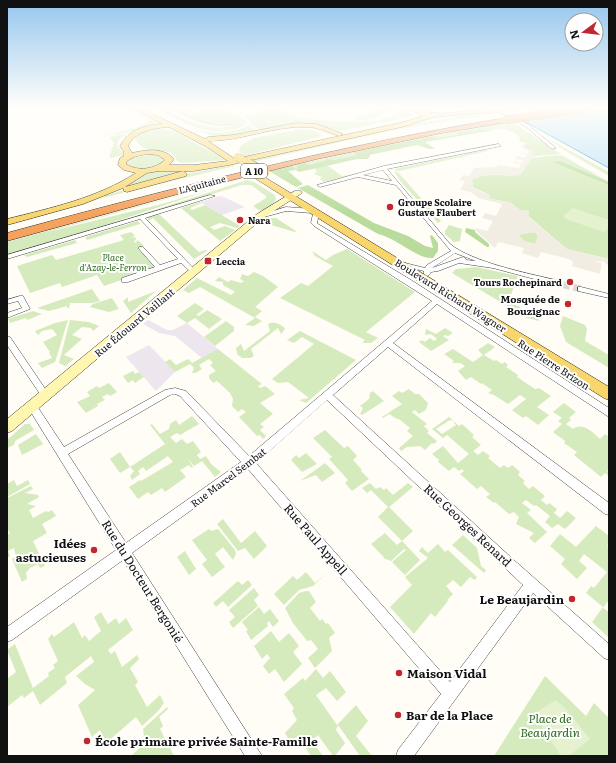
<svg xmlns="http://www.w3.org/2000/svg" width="616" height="763" font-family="Literata,serif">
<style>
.industrial{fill:#eee6ef}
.green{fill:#d5ebbd}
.forest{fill:#b9dc9c}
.pitch{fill:#e6f2cf}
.plaza{fill:#f1ede2;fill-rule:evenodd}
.water{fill:#b9e0f7;stroke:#3f96cf}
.pier{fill:#fffdf5}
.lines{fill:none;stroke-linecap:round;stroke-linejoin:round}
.street-tunnel{stroke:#dbdad3;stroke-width:7;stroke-dasharray:7 3.5;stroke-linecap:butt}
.street-casing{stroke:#444;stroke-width:1}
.secondary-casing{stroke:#333;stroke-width:1}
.primary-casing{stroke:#222;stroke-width:1}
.highway-casing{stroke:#222;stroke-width:1}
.street{fill:#fff;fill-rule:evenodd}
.secondary{fill:#fff6b0;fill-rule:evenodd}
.primary{fill:#f9d66b;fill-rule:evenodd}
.highway{fill:#f5a25d;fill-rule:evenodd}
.primary-bridge-far1-casing{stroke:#222;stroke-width:8;stroke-linecap:butt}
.primary-bridge-casing{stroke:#222;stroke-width:10;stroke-linecap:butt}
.highway-bridge-casing{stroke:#222;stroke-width:8;stroke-linecap:butt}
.primary-bridge-far1{stroke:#f9d66b;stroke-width:8}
.primary-bridge{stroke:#f9d66b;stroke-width:9}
.highway-bridge{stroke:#f5a25d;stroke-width:8}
.poi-dot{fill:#c4262e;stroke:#fff;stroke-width:1.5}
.labels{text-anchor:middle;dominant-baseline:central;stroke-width:4;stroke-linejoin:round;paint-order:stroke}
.shield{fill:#fff;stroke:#585858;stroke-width:1}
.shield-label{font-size:9px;font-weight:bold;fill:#111}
.far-street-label{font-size:9px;fill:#111;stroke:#fff}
.far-poi-label{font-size:9px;font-weight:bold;fill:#111;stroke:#fff;text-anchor:start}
.far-park-label{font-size:9px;font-style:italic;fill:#2f6b1f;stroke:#fff}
.street-label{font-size:10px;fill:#111;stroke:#fff}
.poi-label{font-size:10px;font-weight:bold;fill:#111;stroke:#fff;text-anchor:end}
.near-street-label{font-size:12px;fill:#111;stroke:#fff}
.near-poi-label{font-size:12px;font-weight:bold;fill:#111;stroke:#fff;text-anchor:start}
.near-park-label{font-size:12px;font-style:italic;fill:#2f6b1f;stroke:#fff}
</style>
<rect width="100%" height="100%" fill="#fffdf5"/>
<path class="industrial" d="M220,196l4,1 21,10 -23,8 -22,-13z
M148,320l19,10h6l14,-7 31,26 -16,9 -27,-22 -16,-3 -16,-9z
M149,345l26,27 -19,19 -30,-34z"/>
<path class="green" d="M126,108l29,13 1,2 -22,8 -29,5 34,-9 10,-6z
M157,108c15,0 10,3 21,8 20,9 40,17 61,7l-19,1 -17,-3 -29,-13h8l11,5 22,-5c9,4 27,5 32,15 -4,5 -11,6 -17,7 -26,5 -51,-9 -73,-22z
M275,108c8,3 16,8 24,9 19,4 57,6 76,4l2,3 -37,7 -27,-7h-25l-28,6 -9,-5 -1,-4 -8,-5z
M383,108h9c-9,8 -27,17 -38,9z
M401,108l11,4 -3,1 5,2 -6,1 2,1h-5l1,1h-5l1,1 -23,4 -2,-2 16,-6z
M493,110l4,3 -104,17 -140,32 -2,-1 149,-34z
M507,122h5l49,32 -27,2 -3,-1 2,-4 -10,-4 3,-4 -8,-2 2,-2c-2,-6 -12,-10 -18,-10l2,-1 -10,2 -12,-1 -5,2 -41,7 -3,-2z
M190,126l15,6 13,1 16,-2 14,-5 8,4 -19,5 -22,2z
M160,129l12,1 -1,1h3l52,29 -44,3 -6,-3c-4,-14 -23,-6 -32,-12 -3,-1 -7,-6 -9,-9 4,-7 17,-9 25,-10z
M301,129l12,1 9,6 -78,20 -5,-5 2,-6 13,-7z
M129,133l-8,4 -4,6 1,4 5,6v2l-11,3 -3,-1 5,-14 -5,-6z
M547,138l62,34v4l-45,-26z
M485,150l3,1 -89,20 -5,-1 4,-2z
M354,152l3,3 -23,5 -6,-2v2l-18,5 -4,-2 -10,7 -9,-3z
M153,154l10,4v4c-9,7 -28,10 -37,2l6,-6z
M557,155l6,1 46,26v77l-42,-10 -39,-33 1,-5 -9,-1 -9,-7 -23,-5 1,-3 -16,-8 -1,-7c15,-9 31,-3 48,-5l12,-17z
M233,165l2,1 -110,26 -118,33 98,-28 -1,-1 10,-3 67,-18z
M327,165l15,11 19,-3 -37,9 -4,-3 2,-2 -8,-3 3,-3 -3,-3z
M155,171h36l-66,16 18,-13z
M394,171l4,1 43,49 -3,2 -37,-41z
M250,176l-206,57 114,-28 90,-26 -41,12 -105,35 -95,29v-13z
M247,180l7,2 21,13 1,4c-2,5 -11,13 -17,11 -1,0 -5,-4 -6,-4l13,-8v-2l-15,-11h-9l-104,32 -2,-1z
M200,202l2,1 -12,5 2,2 13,-5 35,21 -3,2 -17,-5 -10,4 4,3 11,-4 10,4 -15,11 -39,-33z
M157,214l3,1 39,37 7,-2 1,1 -13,8 -41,-41 -5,3v-4z
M270,218h6l20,13 -1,1 -27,-8z
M138,221l2,3 -53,16 -2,-3z
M449,225l13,4 -2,12 -6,1 -9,-8v-3z
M131,232l4,4 -5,2 5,-1 1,2 -2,3 1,1 3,-3 6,6 -5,2 17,20 -52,18 -7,-11 -35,12 -2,-4 -30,10 -13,-27 35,-11 4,5 68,-20 -4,-5z
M534,232l4,3 -2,9 -10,-2 -8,-7z
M75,240l2,3 -50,14 -3,-2z
M347,249l68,43 -49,40 12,6 -7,5h-9l3,-3 -85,-42 21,-15 7,3 25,-20 -18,-10 -3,-5 14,9 7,-5z
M476,267l42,9 -8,21 7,4 -1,4 22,12 1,4 -12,-3 -75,-45 4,-4z
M254,272l9,4 15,11 -23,20 7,4 -7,6 7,4 -8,5 -9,-1 10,-7 -55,-31 -11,6 -6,-3 14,-12 34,17 4,-3 -12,-7v-3l-8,-1 4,-4 9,5 3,-2 10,3 3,-2 -4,-2 2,-5 6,2z
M92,289l8,12 -7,2h-23l-1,5h-2v-2l-18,5 -12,-3z
M156,291l-25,22 -8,-12 5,-4v5z
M112,298l7,11 -10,3 -19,-5 3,-3z
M195,303l9,6 -8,6 3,1 8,-6 15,9 -13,10 -14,-11 -8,5 -10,-7z
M33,311l9,3 -15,6 -1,-2 -16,5 -2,-4z
M563,316l22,9 2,4 -2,12 24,14v13l-43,-26 -6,-16z
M68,320l-13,42 -13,6 -4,-5 14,-5 -3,-5 1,-1 -7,-10 14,-7 -5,-6 -10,2 -4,4 -3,-4 20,-8z
M70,320l19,2 10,4 -6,5 -2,-3 -9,-1 -10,8 10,4 -18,16 10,4 -9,7 -6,-3z
M226,321l8,6v4l-19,15 -11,-9z
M270,323c5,-1 12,1 15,6l-4,5 -3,-6 -27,21 3,7 -4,2h-8l-5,-4 -1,-6 5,-4 3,7 26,-20 -2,-7z
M445,328l8,5 -5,3 -3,-1 -2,1 6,4 -18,11 -12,-9 3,-2 3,2 5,-4 4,3 3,-2 -6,-5 -6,1 1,-6 10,5z
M300,331l56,29 -50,43 -7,-3 10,-2 -21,-16 -10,1 -6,-4 42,-35 -12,-7 -8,6 -7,-3z
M488,343l7,4 -11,8 10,6 2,-1 6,4 3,-2 3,3 -2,2 12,8 -1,2 18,12 4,-1 12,8 -14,11 12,8 -11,10 -12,-9 -3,2 -11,-8 14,-11 -6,-4 -12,9 -14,-9 -6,-2 4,-3 -10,-7 -1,1 -10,-7 -5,3 -8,-9 7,-5 -5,-3h-7l-1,-1 2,-1 -10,-7 9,-5 20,13 10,-7 -5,-5z
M218,349l44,35 -4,2 2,2 5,-2 10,8 -15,9 13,11 -13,10 4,3 -4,3 6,6 -3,3 -3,-4 -3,1 -18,-19 7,-5 -4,-3 -4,3 -6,-6 1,-7 -3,-6 -13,-12 -4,2 -4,-5v-3l7,-4 -6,-6 3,-2 -4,-4 -10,6 3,4 -6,4h-4l2,-5 -4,-4 -15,8 -10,-10 5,-3 6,6 12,-6 4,4z
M133,371l2,3 4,-2 5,5 -9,6 -2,-3 -5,3 -5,-7z
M109,383l8,9 -7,4 -2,-2 -6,3 3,3 -8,4 1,2 -12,7 -9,-11 13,-6 -3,-4 10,-6 2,2z
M409,389l6,5h4l9,9 -2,7 -7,4 -4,-4 -3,2 15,12 -3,2 5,5 -2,2 10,8 -3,3 -2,-1 -7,7 -5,-4 -13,1 -6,4 -2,-3 14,-12 -6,-5 3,-3 -11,-9h-2l-8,-5 -6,4 -1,-1 20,-13 -10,-8 7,-5 3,2z
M373,391l11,10 -22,14 -2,-1 3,-6 -3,-2 9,-7 1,-6z
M564,403l12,9 -7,6 2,2 -5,4 7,5c10,-7 19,3 27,10l5,-5 4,3v32l-2,2 2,2v3l-4,-3 -4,4 -27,-22 3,-3 -13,-9 1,-2 -12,-9 9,-8 -4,-3 4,-3 -9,-6z
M192,416l7,8 -19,11 -3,-2 -7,4 6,6 6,-4 5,5 6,-3 8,11 -4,3 3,4 6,-3 5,8 10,8 -6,5 -13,-16 -8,5 -6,-7 5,8 -1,1 -3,-3 -9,5 6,7 -21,15 -3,-4 -11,7 -3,-3 -10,7 -9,-12 11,-7 1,1 32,-19 -5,-6 -22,15 -3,-4 -5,4 2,3 -8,6 -2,-4 4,-5 -4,-4 -10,6 -10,-14 10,-7 10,15 35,-23 -15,-19 2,-1 8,10 9,-5 1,-5 6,-4 3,5z
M449,417l5,4 -4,-1 -14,9 6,5 14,-9 -2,-2 1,-1 4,4 3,-2 12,11 -2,2 9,8 -8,6 5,4 5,-4 7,5 -2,2 12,10 4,-3 4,3 4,-3 8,7 -2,3 7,6 -2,2 6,6 4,-3 12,10 -4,4 6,5 2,-2 8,6 -3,4 6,5 7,-7 9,7 -11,11 -7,-5 -6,4 -7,-6 5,-6 -14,-11 -2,1 -8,-6 -4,3 9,7 -4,3 20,19 -12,11 -6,-5 5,-5 -18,-9 3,-7 -5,-5 -5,2 -14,-12 -1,1 -8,-6 4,-3 -9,-8 -4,3 -17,-15 4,-3 -2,-2 -3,2 -5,-4 -5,4 -11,-9 1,-2 -7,-6 11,-8 15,17 11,-9 -22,-19 -4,3 -11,-9z
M25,424h5l4,6 -19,11 -1,4 -7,3v-8z
M325,430l19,18 4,-2 9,10 -4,4 9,10 -1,1 8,8 -17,12 -7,-8 3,-3 -19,-21 3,-2 -19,-19z
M36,434l7,10 -21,11 -4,-10z
M306,453l11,11 -15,8 -11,-12 5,-5 3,3z
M325,463l10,10 -13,9 -6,-7 -16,6z
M14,480l3,6 11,-6 2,4 -23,13v-13z
M370,483l6,6 4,-2 4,3 2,-2 7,7 15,-12 5,4 -24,20 24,24 -11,10 18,19 -15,15 -13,-13 14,-12 -2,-1 -13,12 -8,-3 1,-1 -13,-13 14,-11 12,12 5,-4 -24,-24 10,-10 -17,-17 -4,3 -5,-5z
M31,486l2,3 -8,4 13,2 1,2 -12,7 9,2 -7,4 4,8 13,-7 2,1 4,-2 4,6 -14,8 5,9 -14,8 12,25 -5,2 -2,-4 -8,4 -4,5 1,6 -5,3 -10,-23 4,-3 -2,-8 -6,3 2,5 -3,2v-23l3,-2 -2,-3h-1v-32z
M223,519l18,24 14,-12 12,15 -13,13 -9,-11 -7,3 -21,-27z
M596,526l13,10v7l-2,3 2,2v52l-6,8 6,4v26l-17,-16 11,-15 -17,-14 5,-7 3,2 13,-16 -23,-18 -5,7 8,7 -10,11 -16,-15 4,-5 -15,-13 10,-12 16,13z
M209,529l2,2 7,-2 17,21 1,4 -3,6 -10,-13 -8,7 10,13 -13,10 -10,-13 5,-4 -15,-20z
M463,535l14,13 4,18 5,4 -2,3 -32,-28z
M438,544l7,8 3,-2 29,27 -2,3 -5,-3 -9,10 -8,-7 -7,6 7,8 -6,6 1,1 -13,16 -4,-4 -17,21 -24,-27 22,-22 -7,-8 23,-19 -9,-7 3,-4 6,6z
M185,551l11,18 -7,6 -12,-18z
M306,572l9,11 13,-11 -15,14 -14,4 -15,15 -10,-11 19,-18 4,4z
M248,580l4,5 -24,22 -5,-6 -7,6 -3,-4 25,-22 4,4z
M254,588l5,7 -5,5 4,6 -25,22 -4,-6 6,-5 -6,-7z
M306,591h3l7,11 -6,6 10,13 2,-2 4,5 2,-1 7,10 -6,5 3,13 -17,17 -7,-10 10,-9 -7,-9 -4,1 -14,-18 -8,-15 14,-15z
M259,607l5,7 6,-5 9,12 -6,6 -4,-6 -2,2 1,3 -17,14 -5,-9 2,-1 -6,-8z
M101,612l7,12 8,-6 3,6 7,-6 7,12 -25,20 3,4 4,-3 7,16 15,-12 2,4 -9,9 8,14 -3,3 12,22 13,-12 4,8 -5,7 -17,16 -6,-9 -30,26 -6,-13 -8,7 -14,-32 17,-15 -10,-6 -9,-8 18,-14 -3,-6 -26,21 2,6 -27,22 -7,-14 -9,7 -2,-3 -15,12v-28l9,-7 -9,-22 8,-6 18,44 16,-12 -1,-3 7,-5 -2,-3 5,-4 -10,-22 4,-5 2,3 20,-15 8,16 3,-3 4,6 12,-10 -7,-14z
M271,631l8,11 10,-9 10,13 -6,6 9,12 -18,18 -9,-13 -6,5 -6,-8 7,-8 -3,-4 -5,5 -8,-13z
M316,669l7,9 7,-7 16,21 -9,9 -11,-13 -10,7 21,30 19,-20 12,16 -12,15 16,20h-12l-22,-31 -2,5 9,13 -10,13h-2l-15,-21 -6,6 11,15h-12l-13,-20 -8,6 -5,-9 12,-13 -5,-9 2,-3 -10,-14 19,-16 2,3z
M545,676l41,40 8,-13 15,15v38h-115z
M167,707l1,2 -9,8 4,9 -3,3 14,27h-41v-2l12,-11 -2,-14z"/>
<path class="forest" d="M169,108h5l29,13 17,3 19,-1c-23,9 -50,-4 -70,-15z
M478,129l16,1 -69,12 10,7h-6l-12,-4 -48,10 1,1 -2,3h-11l-58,13 -3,-2 -8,1 15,13 -7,3 -27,-16 23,-5 4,4 2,-5 8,-2 4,2 17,-5 -2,-2 9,2 22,-5 -2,-3 79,-16 3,2 20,-3 2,-3 18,-1z
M560,161l49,21v3l-56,-23z
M308,185l66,38 34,13 17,10 8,2 -3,-12 2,-1 6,8v8l-5,7c-15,2 -38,-21 -55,-24l-80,-46z
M466,228l9,2v2l14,12v3h-2l-22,-15z"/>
<path class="pitch" d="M573,208l36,12v7l-5,5 -38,-13 -3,-3z
M556,700l9,8 25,31 -21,17h-8l-18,-27 -6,-17z"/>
<path class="plaza" d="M523,147l11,4 -2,4 4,2 -4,1 -12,17 -12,1 -19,-2 -8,2 -9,4 1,7 10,6 7,2 -1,3 22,5 9,7 9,1 -1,6 39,32 42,10v6l-4,-1v-2l-9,-1v1l6,1 -2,11 -28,-8 1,-4 -4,-3 -28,-7 -3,6 -16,-5 2,-5 -26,-6 -3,6 -20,-18 1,-2 11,3 6,-10 -11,-3 3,-5 11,3 6,-12 -24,-6 -7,-6 -11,-2 5,-9 -6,-1 4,-5 6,1 5,-8 22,-1 2,-2 21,3 2,-4 -8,-1 1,-2 8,2 1,-3 -8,-1 2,-3 8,2 2,-4 -8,-1h9l1,-2 -7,-3zM534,232l4,3 -3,9 -9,-2 -8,-7z"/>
<path class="water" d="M500,108h109v60z"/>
<path class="pier" d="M536,108h73l-90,12 -15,-8z"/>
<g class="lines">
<path class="street-tunnel" d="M553,282l28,7"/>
<g class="street-casing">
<path id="street" d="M492,108h4l31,16 29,24 -4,1 -27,-23z
M499,144l2,2 -114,23 63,75c22,18 76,29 106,36v4h-3l-60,-16 -34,-5 -21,8 -7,1 -2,3 -2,1 -3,-2v-3l-25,-6 -1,-1 3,-2 24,6 2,-3 24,-14 -55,-66 -38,-8 -38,10 -3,-2 67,-19zM383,170l9,11 -29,-6zM455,253l21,8 -10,-1 -1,-2 -2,-1 -31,11z
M210,195l5,1 -70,22 51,53v2h-4l-11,-10 -53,19h-6v-4l33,-11 -16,-18v-2h4l17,18 18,-6 -38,-40 -133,40v-4z
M286,207l26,2 3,2 -3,2 -26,-2 -22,6 -3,-2z
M316,212l3,2 -2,9 1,1 93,56 198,128v9l-172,-113 -44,39 216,160v12l-4,-1 -217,-167 -55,48 182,166 94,83v16l-5,-2 -71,-65 -119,163h-18l2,-6 43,-56 -193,-225 -116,84 130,203h-17l-122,-196 -111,80 -5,2v-15l109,-77 -87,-141 -2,-3 2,-3h6l29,44 101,-57 10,-2 11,3 63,65 183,-155 -118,-75 -3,-3 2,-9zM175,394l5,2 61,66 -115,81 -58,-89 102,-59zM327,400l196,185 -73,97 -194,-219z
M578,287h3l28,7v4l-31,-7z
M20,296h3l7,13 -23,9v-5l15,-5 -4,-7 -11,3v-4z
M7,336l3,1 38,56 2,2 -2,2h-6l-35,-52z"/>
</g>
<g class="secondary-casing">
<path id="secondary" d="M295,191h6l1,2 -39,25 -251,213 -5,2v-14l250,-205z"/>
</g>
<g class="primary-casing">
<path id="primary" d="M133,108h7l65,31 3,-2 26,-2 62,-12 21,1 26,10 -4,2c-10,-3 -19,-8 -30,-9 -34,-2 -66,14 -101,14l27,18 169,-37 19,-6 -9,-5v-3h6v1c15,9 51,1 69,-1l3,2 -3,2 -55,5 -28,9 -177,39 -35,6h-35l-12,2 -22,14 58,-16 4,3 -1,2 -59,16 -3,-1 -1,-3 -40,16 -76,21v-6c44,-11 90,-21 129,-46l-12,-3 -6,-5 2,-7 4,-2v-4l-4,-6c8,-16 25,-21 42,-22zM169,127l36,19 23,15 -34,4h-25l4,-4v-3c-11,-11 -27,-8 -41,-5l-4,-7c7,-15 26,-18 41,-19zM147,154l11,1 7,5c-10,9 -27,12 -39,4l1,-3 7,-4z
M256,172l353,215v13l-5,-2 -351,-221 -1,-2z"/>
</g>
<g class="highway-casing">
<path id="highway" d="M505,118l4,2 -1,2 -66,11 -125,26 -121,30 -189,52v-8c165,-45 330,-87 498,-115z"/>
</g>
<use href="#street" class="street"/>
<use href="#secondary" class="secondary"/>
<use href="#primary" class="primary"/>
<use href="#highway" class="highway"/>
<g class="primary-bridge-far1-casing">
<path id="primary-bridge-far1" d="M489,110l17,-2
M238,157l11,7"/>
</g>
<g class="primary-bridge-casing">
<path id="primary-bridge" d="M248,163l17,10"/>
</g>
<g class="highway-bridge-casing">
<path id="highway-bridge" d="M505,120l83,-12"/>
</g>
<use href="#primary-bridge-far1" class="primary-bridge-far1"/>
<use href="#primary-bridge" class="primary-bridge"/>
<use href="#highway-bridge" class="highway-bridge"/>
</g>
<linearGradient id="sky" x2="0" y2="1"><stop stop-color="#95c6ee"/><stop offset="0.5" stop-color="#fffefa"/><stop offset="1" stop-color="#fffefa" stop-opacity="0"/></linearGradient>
<rect width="616" height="214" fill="url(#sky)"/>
<g class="poi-dot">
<circle cx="390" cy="207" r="4"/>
<circle cx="240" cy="220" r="4"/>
<rect x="204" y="257" width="8" height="8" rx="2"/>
<circle cx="570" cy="282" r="4"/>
<circle cx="568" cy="304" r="4"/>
<circle cx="94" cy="550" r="4"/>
<circle cx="572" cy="599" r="4"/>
<circle cx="399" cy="673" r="4"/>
<circle cx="398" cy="715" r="4"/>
<circle cx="87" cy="741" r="4"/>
</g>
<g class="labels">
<rect class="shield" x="241" y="164" width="26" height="14" rx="3"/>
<g class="shield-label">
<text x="254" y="171">A 10</text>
</g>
<g class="far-street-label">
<text transform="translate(202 184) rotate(-15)">L'Aquitaine</text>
</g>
<g class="far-poi-label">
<text x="398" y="202">Groupe Scolaire<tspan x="398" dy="10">Gustave Flaubert</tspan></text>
<text x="248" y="220">Nara</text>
<text x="216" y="261">Leccia</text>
<text x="562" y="282" text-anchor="end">Tours Rochepinard</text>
</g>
<g class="far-park-label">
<text x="113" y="257">Place<tspan x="113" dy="10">d'Azay-le-Ferron</tspan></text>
</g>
<g class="street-label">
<text transform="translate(451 295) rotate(32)">Boulevard Richard Wagner</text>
<text transform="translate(134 322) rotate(-40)">Rue Édouard Vaillant</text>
<text transform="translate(554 364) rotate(33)">Rue Pierre Brizon</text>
<text transform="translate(228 477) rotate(-37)">Rue Marcel Sembat</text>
</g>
<g class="poi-label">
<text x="560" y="298">Mosquée de<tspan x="560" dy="12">Bouzignac</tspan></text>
</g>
<g class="near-street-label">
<text transform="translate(468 525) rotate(43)">Rue Georges Renard</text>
<text transform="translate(316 539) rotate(49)">Rue Paul Appell</text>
<text transform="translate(143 581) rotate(58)">Rue du Docteur Bergonié</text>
</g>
<g class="near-poi-label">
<text x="86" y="543" text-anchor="end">Idées<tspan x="86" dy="14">astucieuses</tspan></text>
<text x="564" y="599" text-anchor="end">Le Beaujardin</text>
<text x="407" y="673">Maison Vidal</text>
<text x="406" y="715">Bar de la Place</text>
<text x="95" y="741">École primaire privée Sainte-Famille</text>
</g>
<g class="near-park-label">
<text x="550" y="718">Place de<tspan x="550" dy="14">Beaujardin</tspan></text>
</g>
</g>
<rect width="616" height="763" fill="none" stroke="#111111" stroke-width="16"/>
<g transform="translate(584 32) rotate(255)"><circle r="19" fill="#ffffff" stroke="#a0a0a0"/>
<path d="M0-3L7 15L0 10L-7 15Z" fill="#c4262e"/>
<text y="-6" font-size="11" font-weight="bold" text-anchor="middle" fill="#111111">N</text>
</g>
</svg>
